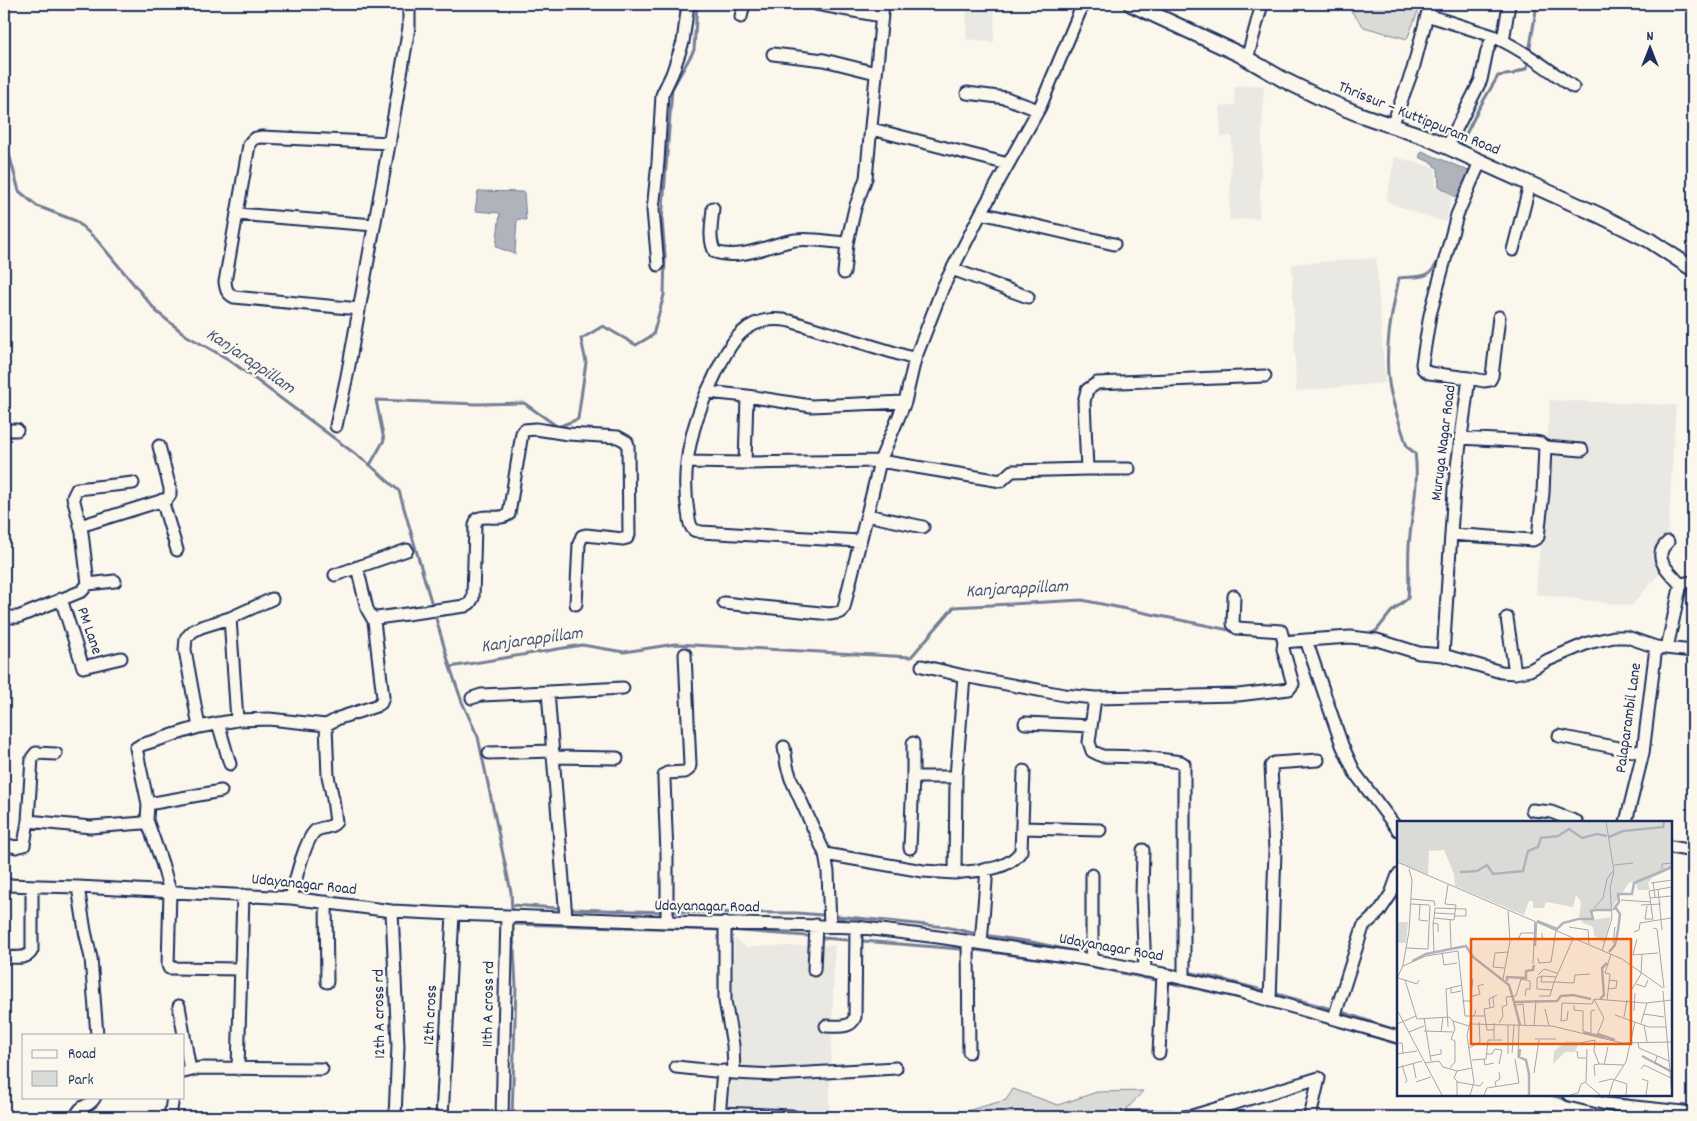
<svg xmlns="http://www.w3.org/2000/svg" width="1697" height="1121" font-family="Dekko,sans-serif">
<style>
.built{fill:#eae8e2}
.green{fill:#dadad7;stroke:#7a849a}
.water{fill:#afb3bb;stroke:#747e96}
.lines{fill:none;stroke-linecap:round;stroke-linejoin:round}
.stream{stroke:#747e96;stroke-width:3}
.minor-casing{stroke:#1b2f5e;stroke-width:15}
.major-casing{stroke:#1b2f5e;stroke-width:18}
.minor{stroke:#fbf7ec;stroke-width:11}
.major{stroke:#fbf7ec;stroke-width:14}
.labels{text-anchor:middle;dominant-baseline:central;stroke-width:4.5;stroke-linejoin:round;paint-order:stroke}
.street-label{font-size:16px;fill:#1b2f5e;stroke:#fbf7ec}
.water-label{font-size:18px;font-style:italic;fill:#47577a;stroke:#fbf7ec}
.inset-river{fill:none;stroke:#afb3bb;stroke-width:2.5}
.inset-road{fill:none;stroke:#a1a7b3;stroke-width:1}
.view{fill:#e8590c;fill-opacity:0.15;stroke:#e8590c;stroke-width:2.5}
.inset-edge{fill:none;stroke:#1b2f5e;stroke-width:2.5}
</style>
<rect width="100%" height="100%" fill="#fbf7ec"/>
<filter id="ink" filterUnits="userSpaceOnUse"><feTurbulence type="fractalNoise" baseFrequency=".02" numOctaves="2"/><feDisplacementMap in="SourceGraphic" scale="10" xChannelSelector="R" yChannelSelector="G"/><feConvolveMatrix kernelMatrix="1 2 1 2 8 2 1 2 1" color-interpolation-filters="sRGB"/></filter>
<g filter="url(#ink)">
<path class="built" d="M967,4h27v38l-28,-3z
M1264,85l-5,133 -30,2 3,-84 -11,1 -1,-31 15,-1 -1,-19z
M1395,157l41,11v18l16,9 -6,27 -27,-8 -33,-13z
M1376,258l9,125 -89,8 -4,-127z
M1550,400l126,5 -10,161 -35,40 -95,-12z
M735,938l11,9 89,-2 -6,172h-104z"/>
<path class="green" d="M1345,4h76l-14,35 -43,-12z
M1013,1089l45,16 39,-13 46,-1 -23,26h-159l5,-6 40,-11z"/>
<path class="water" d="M1422,151l49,21 -11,28 -21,-14 -1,-18 -4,-2v-2l-15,-7z
M478,191l46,1 2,28 -9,-1 -2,35 -19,-7 4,-34 -25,-2z"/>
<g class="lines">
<path class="stream" d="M1529,53l8,-49
M4,145l5,9 10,37 18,15 39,15 21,19 60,72 30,24 41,23 142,106 29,26 51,176 132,-22 42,7 51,-8 236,13 43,-50 128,-7 152,31
M1459,148l19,-38 20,-34 15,-2 14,-6 1,-9
M370,465l14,-25 -8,-40 101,4 47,-1 34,24 20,-8 8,-57 -5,-23 22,-13 33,19 17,-10 11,-40 1,-40 -3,-35 10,-131 22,-39 3,-46
M1285,635h13
M1370,635l7,-5 14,-18 17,-14c2,-21 -1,-42 2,-63 3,-29 9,-52 5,-82l-8,-6c-6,-21 -15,-43 -18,-64 -5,-35 3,-71 10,-105 24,-2 31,2 41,-21
M450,667l12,35 16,35 33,155 5,95 -4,130
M512,905l45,3
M573,909l90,3
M670,912l127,1 25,2
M838,916l108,11 27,6
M836,917l8,3
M513,924l209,6
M728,930l79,6
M990,936l42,6 51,11
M823,938l24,2
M863,941l97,8
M976,950l88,12
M1103,956l34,7
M1075,963l80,17
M1153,966l23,4
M1188,972l28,6 46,12
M1171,983l73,16
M1273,993l62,17
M1339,1011l59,20
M1301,1015l97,29
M1551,1095l78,22
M1598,1095l35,6
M1681,1106l12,1"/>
<g class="minor-casing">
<path id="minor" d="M816,4l65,12
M1427,15l66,21c30,14 54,32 80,51
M741,17l3,-13
M1503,41l6,-37
M773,54l51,6 52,13
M1247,59l15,-55
M967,93l39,5 32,12
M1392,126l21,-57 17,-65
M872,129l136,35
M1447,147l34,-67 6,-29 6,-15
M713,208c-1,14 -5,32 2,44 26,9 55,-8 80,-12 17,-2 35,2 52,3l8,-35 11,-30 17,-174
M981,213l133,31
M237,214l137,11
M1513,250l17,-66
M658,265l-5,-55 5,-48 4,-67 10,-21 11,-32 5,-38
M952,269l76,28
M844,273l3,-30
M359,309l-125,-12c-7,-4 -8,-7 -9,-15l24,-137c3,-7 6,-7 13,-8l128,6
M1469,378l15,3 6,-1 2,-4 7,-59
M707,392c19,-38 31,-81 83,-71l125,38
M747,396l-40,-4c-16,37 -26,79 -19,120 1,6 1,14 6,18 2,1 5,1 7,2l158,9
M905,402l-94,4 -64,-10 -2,67 135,-2 25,-59 10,-43 28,-72 38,-74 59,-106 43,-103
M336,426l11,-50 43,-237 19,-112v-23
M4,430h13
M1545,447l37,3
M687,462l58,1
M1087,469h42
M162,500l15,50
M867,515l56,12
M80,526l87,-27 3,-4v-7l-11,-42
M1451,534l82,6 5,-3 5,-44 2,-46 -5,-4 -6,-1 -74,-4
M1668,542c-18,16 2,30 13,43
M357,567l10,42 7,12
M335,575l72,-25
M88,584l27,-3
M1234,596l-1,28 4,4 44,3 3,11
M61,599l22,68 38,-9
M724,603l106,11 11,-2 3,-4c11,-50 25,-98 36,-147l121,20 11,-10 75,-2 -3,-67 3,-12 10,-7 168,-7
M4,617h14l64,-26 6,-7 -6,-51 -9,-36 4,-8 56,-6
M1507,618l8,55
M1306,640l44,-3 27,3 42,13 24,2 58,17 14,1 15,-3 18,-10 40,-17 26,-6h13l29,10 37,4
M1667,648l13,-60c2,-6 7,-5 13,-6
M1443,655l11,-166 15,-111 -40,-5 -6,-4 -1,-5 8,-49 27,-100 23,-53
M922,666l42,10
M548,692l75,-4
M472,698l9,-3 67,-3 18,226
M1095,698l-6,44 3,9 10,5 41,1 38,5 3,2v215
M237,720l32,-1 57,6
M218,723l12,41
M1025,723l66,3
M199,727l-14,-77 1,-12 7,-7 8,-4 29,-9 42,-19
M1559,736l84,17
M784,747l3,19 4,13 34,75 3,18 2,54
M489,753l64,-2
M56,754l-20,-1 -4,5 -4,63 63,6 52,-4 4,-3 1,-16 -12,-56 5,-3 58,-18 38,-7 -7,-102
M553,757l64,1
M1024,771l-3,80c-14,21 -44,19 -66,22l1,-96 8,-101 100,19 31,3 143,-3 51,-6 4,-5 -10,-35 1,-7 22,-2 36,105 13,28 43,57
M913,777h43
M148,804l73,-13
M1532,810l19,2 26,10
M147,820l15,43 8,28 -2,74 1,3 72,1
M1626,822l17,-69 13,-106
M1022,828l78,2
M4,844l12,3 8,-2 4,-24
M1671,847l22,4
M910,848l3,-71v-34
M1143,850l-1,46 3,75
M825,854l98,17 32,2
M1092,875v85
M4,885l74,2 213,11 101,13 61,3 214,8 189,5 82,10 154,23 71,14 74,17 161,46
M78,887l7,44 6,27 6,77
M291,898c4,-16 13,-56 24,-67 7,-5 16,-2 21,-9l-3,-23 -5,-23 -2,-51 13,-7 37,-12 5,-3 2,-6 -9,-76 3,-3 88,-12 5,-3 3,-5 2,-73 2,-6c10,-5 23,2 32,-5l13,-81 2,-3 12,-1 32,5 50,3 9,5 1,4 1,89 -2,3 -4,1 -37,-4 -4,1 -3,8 -3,60
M326,902l1,80
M392,911l6,135 -3,71
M667,922v-68l-3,-74v-4l3,-3 18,-1 4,-3 1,-4 -5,-111
M725,923v78l8,44 1,28
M968,942l1,110
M981,943l6,-74
M4,957c10,0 24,3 28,-7v-64
M814,970l2,-45
M1270,1001l5,-150 -4,-85 3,-3 44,-3
M179,1006l5,29
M1334,1018l29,-91 16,-15 12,-18 7,-19
M826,1026c11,0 25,3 29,-9l1,-90
M184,1036l6,34
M1159,1053l4,-79
M676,1067l58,6 40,2 122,-7
M238,1069l5,-174
M184,1072l16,-4 122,1
M1569,1095l37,9 87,9
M720,1113l72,3
M76,1117c4,-14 14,-9 19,-20
M170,1117l3,-20
M442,1117l11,-203
M502,1117l5,-201
M719,1117l4,-46
M1127,1117h46
M1182,1117l10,-1 127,-38 -9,39"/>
</g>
<g class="major-casing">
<path id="major" d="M1131,4l108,50 45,26 43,21 34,14 67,23 171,77 50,25 44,29"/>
</g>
<use href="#minor" class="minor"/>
<use href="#major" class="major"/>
</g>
</g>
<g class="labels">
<g class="street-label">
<text transform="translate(1419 119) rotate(22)">Thrissur – Kuttippuram Road</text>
<text transform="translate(1444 443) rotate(-83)">Muruga Nagar Road</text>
<text transform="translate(89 631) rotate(71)">PM Lane</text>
<text transform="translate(1629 718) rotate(-82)">Palaparambil Lane</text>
<text transform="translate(304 885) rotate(6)">Udayanagar Road</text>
<text transform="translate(707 907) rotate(1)">Udayanagar Road</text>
<text transform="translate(1111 948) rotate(10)">Udayanagar Road</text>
<text transform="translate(489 1004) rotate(-89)">11th A cross rd</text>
<text transform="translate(380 1014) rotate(-91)">12th A cross rd</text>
<text transform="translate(431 1015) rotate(-87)">12th cross</text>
</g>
<g class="water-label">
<text transform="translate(250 362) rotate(34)">Kanjarappillam</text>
<text transform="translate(1017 590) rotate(-3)">Kanjarappillam</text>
<text transform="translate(532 641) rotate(-8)">Kanjarappillam</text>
</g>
</g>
<g transform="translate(1397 821)">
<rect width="275" height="275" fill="#fbf7ec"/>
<path d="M0,1h275v46l-20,10 -4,5 2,7h-12l-3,-9 -6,2 -18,26 -20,2 2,9 18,-3 -7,26 -10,-8 -1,-8 -10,-4 -4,-7 2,-14 -5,-7 -3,12 -27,-5 -2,6h-11v-7h-4l-5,14 -69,-29 -1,-12 -10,-24 -15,1 -1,24 -31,-13zM0,101h11l-2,21h-9zM170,220l12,1 -4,10h-10l-12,12 1,-13z" fill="#dadad7"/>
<path class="inset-river" d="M212,16l14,-6 40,-4 1,-5M63,51l17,-1 10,-6 6,9 30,-3 5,-20 10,-4 3,-9 17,-2 11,-7 13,9 15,-4 10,2M216,89l6,-8 -1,-8h14l2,-11 38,-16M140,100l20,8 6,-6 15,-4h15l-2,-8 4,-1h16M138,125l1,-23M212,131l6,-7 3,-15 2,-16 -4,-6M15,140l14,-7 40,-8 7,11 36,28 5,17 43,-1 4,-5 12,-1 18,4M110,160v-4l19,1v-7l7,-1 1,-5M203,178l4,-4 -2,-27 5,-5M117,181l6,23M186,211l20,5M201,213l17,6M123,228l-1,8 7,3 3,14v21M245,235l30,16"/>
<path class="inset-road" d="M0,41l225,97 41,29M217,44l19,-2M265,48v-5l10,-1M256,61l2,15M254,62l21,-3M261,68l4,41M253,77l22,-2M14,78l23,2 1,5M224,79l30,2M14,83l18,1M23,84l-1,15 9,1M244,84l20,-1M250,85l-2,13h7M275,85v25M197,87l9,-10 4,-19 6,-8M37,92l21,1M37,97l1,-10 31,1v7h-12M53,99l1,28M256,99l-4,-29 23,-4M36,102l1,29M172,106l19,3 1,14M256,107l4,1 7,59M41,111v-8l-5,-1 1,-5 20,2 2,-15 -11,-1 3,-19M237,111l5,-2 1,-7 31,-5M145,112v5l12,2M113,118l9,-1 2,-5h15M240,118l-4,16 25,-2M216,122l2,-16M9,127l22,1 2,-44M205,130l10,-33 -2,-30 4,-17 -8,-49M45,131l2,13 13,-2M141,137l1,5 12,-1 5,-32M136,143l2,-42M6,145l23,-10 32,-5 7,65h9M108,147l-12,-1 2,-14 13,-1M141,154l6,-6 13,4M145,155l-5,2v11l15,1M159,156l-14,-1 -1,6h13l19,-43M0,157l8,2 12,39 32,-2 4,4 2,8 -4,10 4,2v21l-5,6M0,158l6,-14 6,-34 3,-51 -3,-11M106,158l7,-38 -2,-30M8,159l12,4 2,-4M239,163l9,3 3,-7M54,167v5l10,-2M211,168l8,-1 1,-7 -8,-1M235,168l9,-15 1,-19M266,170l9,104M142,175h11l4,-14 20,1 1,-8 15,-1M73,176l10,-3 -2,-8 6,-2M197,178l52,4 26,-3M210,179l3,-26 -5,-1 6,-19M65,180h8l3,-22M119,184l7,-1 2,21M177,184v5l9,1v20M93,186l-1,-8 8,-4M148,188l4,17M0,189l45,85M79,189l-2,6h11l-1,-7 10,-2 -1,-10M171,190l-1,9 -6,1 1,-18 30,1 2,-5 10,19 -7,17M237,190l1,-18M247,193l20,3M218,194l34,12h17M88,195l2,14h7M227,196l3,-17M27,197l7,43M56,200l16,5M102,202l4,-7 -1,-9 5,-2 -1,-8 10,-1 5,-17 9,2v8h-4l-1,7M244,202l6,-20M0,203l19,-8M73,203l82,2 70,17 50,-1M247,204l3,17M137,205l2,-26M51,206l-2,-38 16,-4M27,210l29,1M12,211l15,-6M44,211l2,-15M194,212v-22l4,-1M97,218v-16M138,218h21M0,222h5l1,10M241,222l1,5 30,13M178,223l20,-4 -1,11 5,13 25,1M72,227l11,-6 -1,-20M180,230l1,7h8M115,232l2,-28M0,233l20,-3M90,233h5l3,-5 7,1 -3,14M111,233v-29M33,235l11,-2v-5M260,235l-2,7 16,8M121,236l1,-32M87,238l1,6 9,-2M75,239l14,-1 2,-19h14M16,242l3,15M28,242l14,-2 4,6 14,4 15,-3M5,244l5,16 -2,2M207,244l4,-18M0,247l25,-7M244,248l3,-4 27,13M60,250l-3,7 3,3v14M137,252l5,-33M198,255l-1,-11 5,-1M245,258l6,2 -2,14M19,261l15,-5M60,261l23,4 3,-4M189,261l1,-33M202,261l13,-3 15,5 -1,11M189,262l14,12M99,265l-1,-4 5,-3 -1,-7M73,274l4,-13 -7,-46 3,-14M87,274l3,-7 32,-5 -4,-24M173,274l8,-2 3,-9 5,-2M212,274l4,-13 13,-20 9,-40"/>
<path class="view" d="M74,118h160v105h-160z"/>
<rect width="275" height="275" class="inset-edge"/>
</g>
<rect width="1697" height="1121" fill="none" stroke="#fbf7ec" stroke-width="20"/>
<rect x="10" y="10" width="1677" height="1101" fill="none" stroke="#1b2f5e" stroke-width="2" filter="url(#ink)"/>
<rect x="22" y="1034" width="162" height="65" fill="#fbf7ec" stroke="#a1a7b3"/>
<rect x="32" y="1050" width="25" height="8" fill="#fbf7ec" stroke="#a1a7b3"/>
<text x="68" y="1058" font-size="15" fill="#1b2f5e">Road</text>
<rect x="32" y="1071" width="25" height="15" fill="#dadad7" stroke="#a1a7b3"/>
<text x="68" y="1084" font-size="15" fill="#1b2f5e">Park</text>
<g transform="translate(1650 48)" stroke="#fbf7ec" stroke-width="4" paint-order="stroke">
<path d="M0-4L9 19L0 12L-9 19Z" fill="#1b2f5e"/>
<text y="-8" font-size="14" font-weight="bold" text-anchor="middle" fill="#1b2f5e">N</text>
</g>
</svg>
